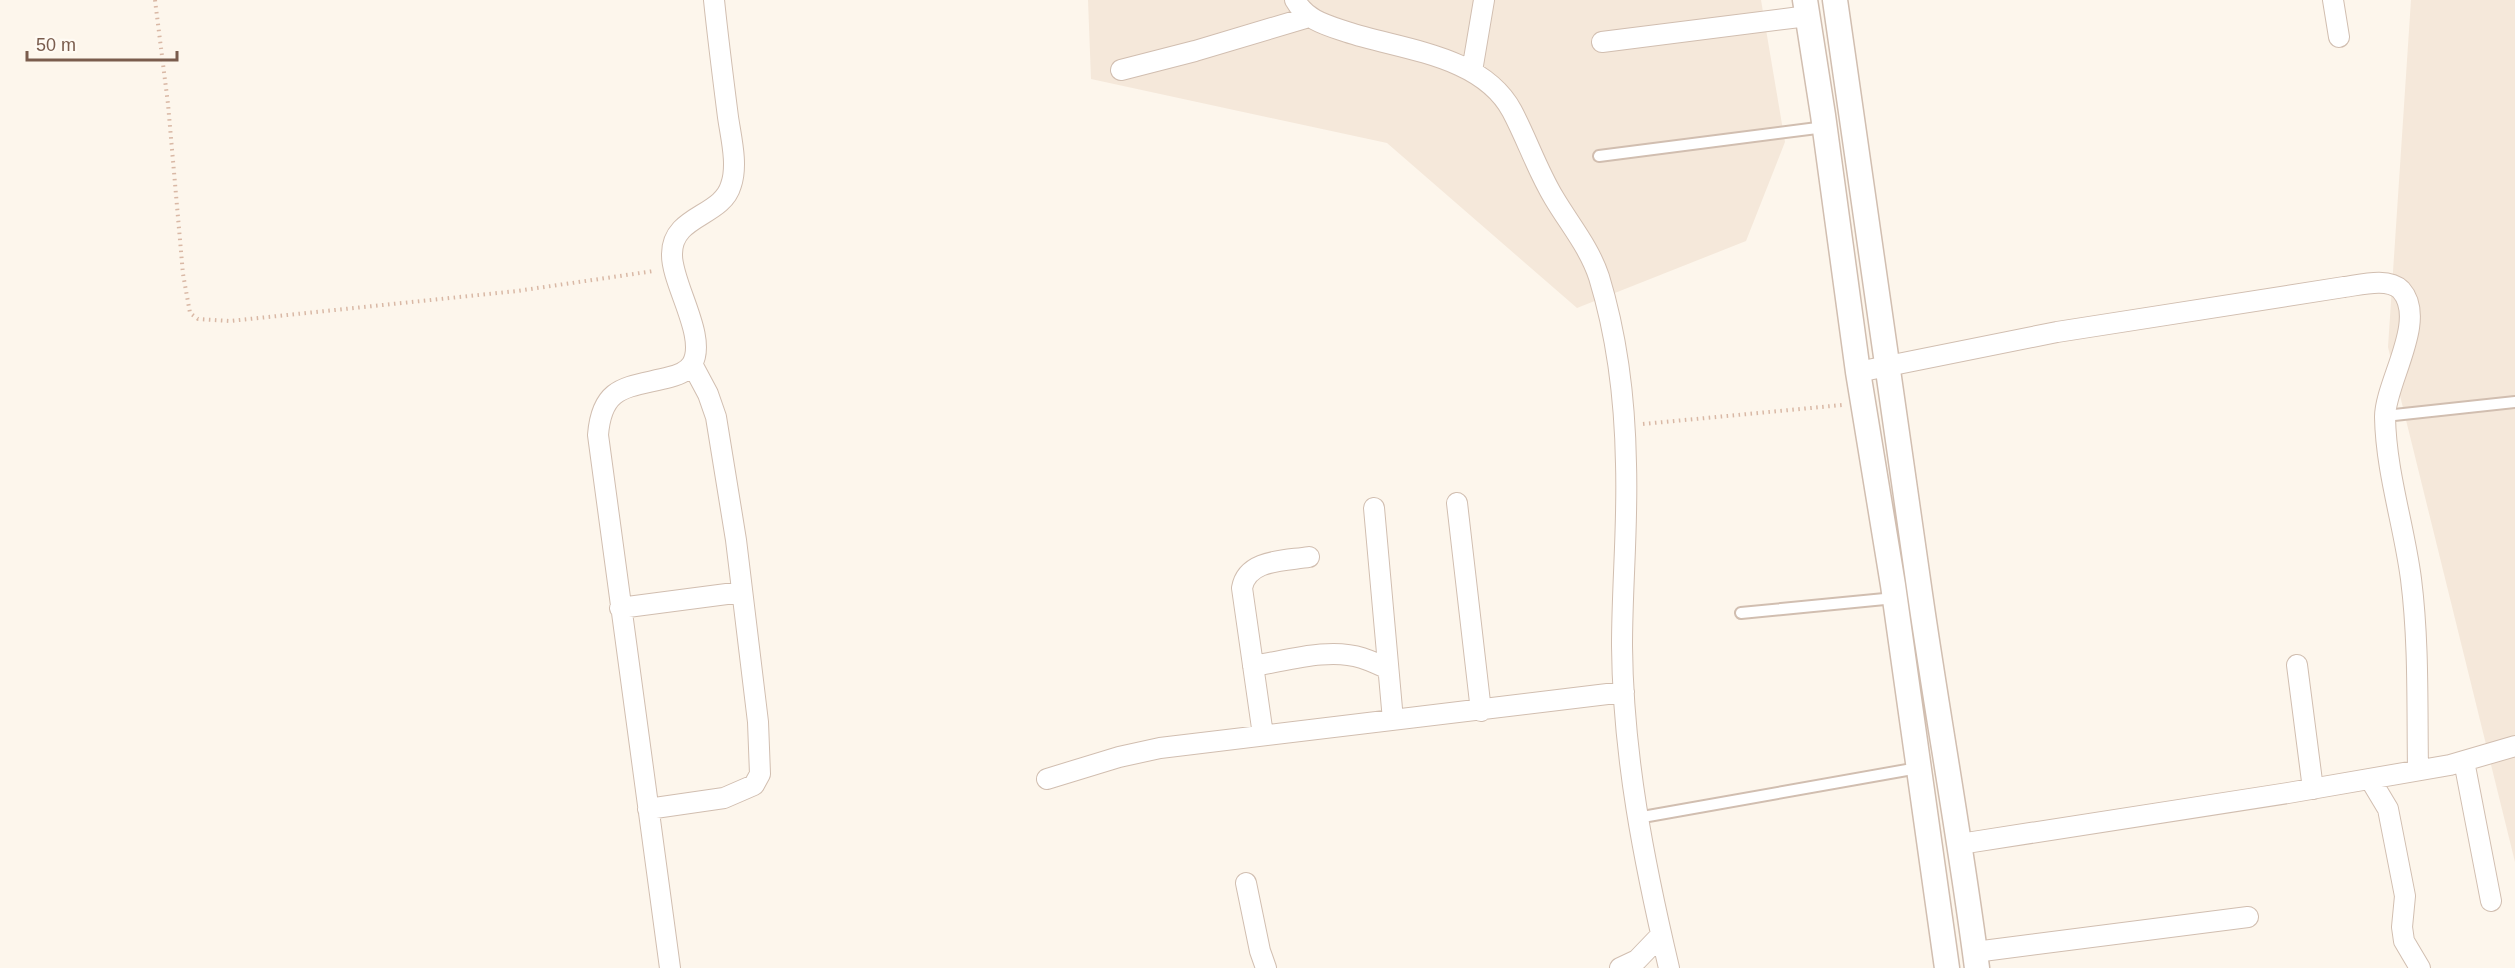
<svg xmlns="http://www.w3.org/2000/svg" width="2515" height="968" font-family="Arial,sans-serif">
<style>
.residential{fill:#f5e8da}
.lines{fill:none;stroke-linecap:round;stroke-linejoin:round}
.service-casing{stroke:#d1beb0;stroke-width:14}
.minor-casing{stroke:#d1beb0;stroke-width:22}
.tertiary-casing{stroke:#d1beb0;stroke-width:27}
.path{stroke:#d9b8a5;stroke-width:4;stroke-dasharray:1.5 4.5;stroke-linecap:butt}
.service{stroke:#fff;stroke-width:10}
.minor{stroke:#fff;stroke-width:20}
.tertiary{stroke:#fff;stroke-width:24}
</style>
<rect width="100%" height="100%" fill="#fdf6ec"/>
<path class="residential" d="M1088,0h673l24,142 -39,99 -169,67 -190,-165 -296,-64z
M2411,0h104v862l-127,-515z"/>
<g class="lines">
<g class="service-casing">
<path id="service" d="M1599,156l226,-29
M2385,416l130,-14
M1741,613l154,-15
M1637,818l281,-50"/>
</g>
<g class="minor-casing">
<path id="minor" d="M1295,0c11,20 31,25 52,32 55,18 135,23 165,79 15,28 25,59 42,87 16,27 35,49 45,79 18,59 26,125 27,187 2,60 -4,122 -4,182 1,110 22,216 47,322
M2333,0l6,37
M1602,42l206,-26
M1121,70l74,-19 114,-34
M1472,71l12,-71
M1858,372l199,-40 287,-45c16,-2 44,-10 57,3 27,30 -16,93 -16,127 1,55 19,108 26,162 8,63 6,128 7,191
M1457,503l24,208
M1374,508l19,212
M620,608l122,-16
M2297,665l16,124
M1253,666c33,-5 76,-19 109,-8 9,3 18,7 26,11
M1263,735l-21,-147c5,-29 43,-27 67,-31
M2464,761l27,140
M1047,779l72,-22 41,-9 464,-56
M2370,779l18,30 17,87 -3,31 2,14 16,27
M648,809l76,-11 30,-13 6,-11 -2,-52 -22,-182 -20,-123 -8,-23 -16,-30
M1960,844l328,-51 162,-28 65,-19
M1246,883l14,68 6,17
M1975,952l273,-35
M670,968l-72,-533c4,-51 30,-47 72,-58 8,-2 17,-5 22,-13 16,-27 -21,-81 -20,-110 0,-39 50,-37 59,-69 7,-20 0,-47 -3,-68 -5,-39 -10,-78 -14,-117
M1620,968l17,-8 24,-25"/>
</g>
<g class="tertiary-casing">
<path id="tertiary" d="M1805,0l18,115 35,257 35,213 54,383
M1835,0c29,198 56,396 85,594 18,125 41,249 57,374"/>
</g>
<path class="path" d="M155,0l13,104 15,170 7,39 8,6 32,2 287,-30 137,-20
M1643,424l199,-19"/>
<use href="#service" class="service"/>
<use href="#minor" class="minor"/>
<use href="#tertiary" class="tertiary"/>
</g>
<path d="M27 51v9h150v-9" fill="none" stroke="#7a5c4d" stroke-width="3"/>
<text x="36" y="51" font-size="18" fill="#7a5c4d" stroke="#fffaf3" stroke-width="4.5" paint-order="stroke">50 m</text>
</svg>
